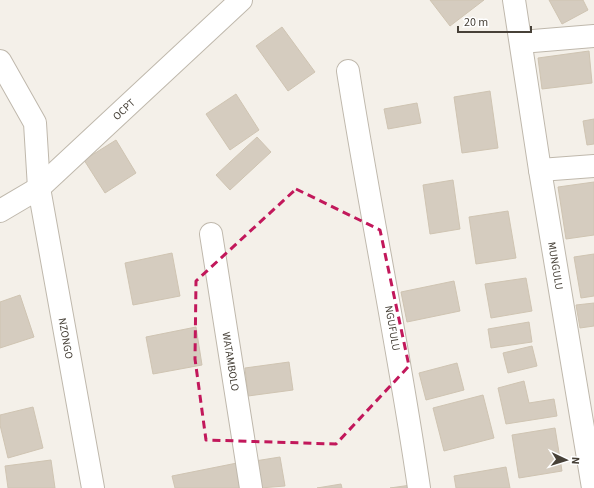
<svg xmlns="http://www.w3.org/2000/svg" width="594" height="488" font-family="'Source Sans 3',sans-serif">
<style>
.building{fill:#d5ccbf;stroke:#cfc4b2}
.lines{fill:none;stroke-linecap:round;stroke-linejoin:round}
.street-casing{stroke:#bfb8ac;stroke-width:24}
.street{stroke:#fff;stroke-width:22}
.marked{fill:none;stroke:#c2185b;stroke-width:3;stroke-dasharray:8 5;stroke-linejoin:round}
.labels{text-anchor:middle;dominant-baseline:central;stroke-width:3.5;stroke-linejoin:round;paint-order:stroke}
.street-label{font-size:11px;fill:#474138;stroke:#fff}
</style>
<rect width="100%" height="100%" fill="#f4f0e9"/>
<path class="building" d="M430,0h54l-34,26z
M549,0h34l5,10 -26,14z
M282,27l33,45 -27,19 -32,-45z
M589,51l3,32 -50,6 -4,-31z
M490,91l8,57 -36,5 -8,-56z
M236,94l23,36 -29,20 -24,-36z
M417,103l4,20 -33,6 -4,-20z
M594,119v25l-7,1 -4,-24z
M257,137l14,15 -41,38 -14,-15z
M116,140l20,33 -31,20 -21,-33z
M453,180l7,49 -30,5 -7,-49z
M594,182v53l-28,4 -8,-52z
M508,211l8,47 -40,6 -7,-47z
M172,253l8,43 -47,9 -8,-42z
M594,254v42l-13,2 -7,-41z
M526,278l6,33 -41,7 -6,-34z
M454,281l6,30 -53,11 -6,-30z
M20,295l14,42 -34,11v-46z
M594,303v23l-14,2 -4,-23z
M529,322l3,20 -41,6 -3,-19z
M196,327l6,38 -49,9 -7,-37z
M532,346l5,20 -29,7 -5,-20z
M289,362l4,28 -45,6 -3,-28z
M457,363l7,27 -38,10 -7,-27z
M524,381l5,22 25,-4 3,17 -51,8 -8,-36z
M483,395l11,43 -50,13 -11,-43z
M33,407l10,41 -35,10 -8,-33v-10z
M555,428l7,43 -43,7 -7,-43z
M280,457l5,29 -25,2 -5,-27z
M51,460l4,28h-47l-3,-22z
M237,463l4,25h-66l-3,-12z
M506,467l4,21h-54l-2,-12z
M341,484l1,4h-25z
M411,485l1,3h-22z"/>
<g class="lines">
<g class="street-casing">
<g id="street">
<path id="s1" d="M514,0l26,170 53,318"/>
<path d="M521,42l73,-6"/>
<path id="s2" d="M0,61l35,62 4,65 54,300"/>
<path id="s3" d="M348,71c22,140 51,278 71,417"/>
<path d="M540,170l54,-4"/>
<path id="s4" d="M0,211l39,-23 202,-188"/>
<path id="s5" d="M211,234l40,254"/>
</g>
</g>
<use href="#street" class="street"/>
</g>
<path class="marked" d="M296,189l84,41 29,136 -73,78 -130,-4 -11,-81 1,-78z"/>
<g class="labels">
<g class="street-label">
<text stroke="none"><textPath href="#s4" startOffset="161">OCPT</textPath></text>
<text stroke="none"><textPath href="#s1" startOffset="269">MUNGULU</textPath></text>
<text stroke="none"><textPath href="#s3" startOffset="261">NGUFULU</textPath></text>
<text stroke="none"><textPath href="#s2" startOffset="289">NZONGO</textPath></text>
<text stroke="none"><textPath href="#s5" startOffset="129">WATAMBOLO</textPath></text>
</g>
</g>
<g transform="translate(566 460) rotate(94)" stroke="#ffffff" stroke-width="3" paint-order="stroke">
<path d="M0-3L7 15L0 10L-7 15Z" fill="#474138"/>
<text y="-6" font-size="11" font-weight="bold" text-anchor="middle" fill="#474138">N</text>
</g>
<path d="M458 26v6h73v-6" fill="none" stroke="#474138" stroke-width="2"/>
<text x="464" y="26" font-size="12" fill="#474138" stroke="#ffffff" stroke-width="3" paint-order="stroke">20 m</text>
</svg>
